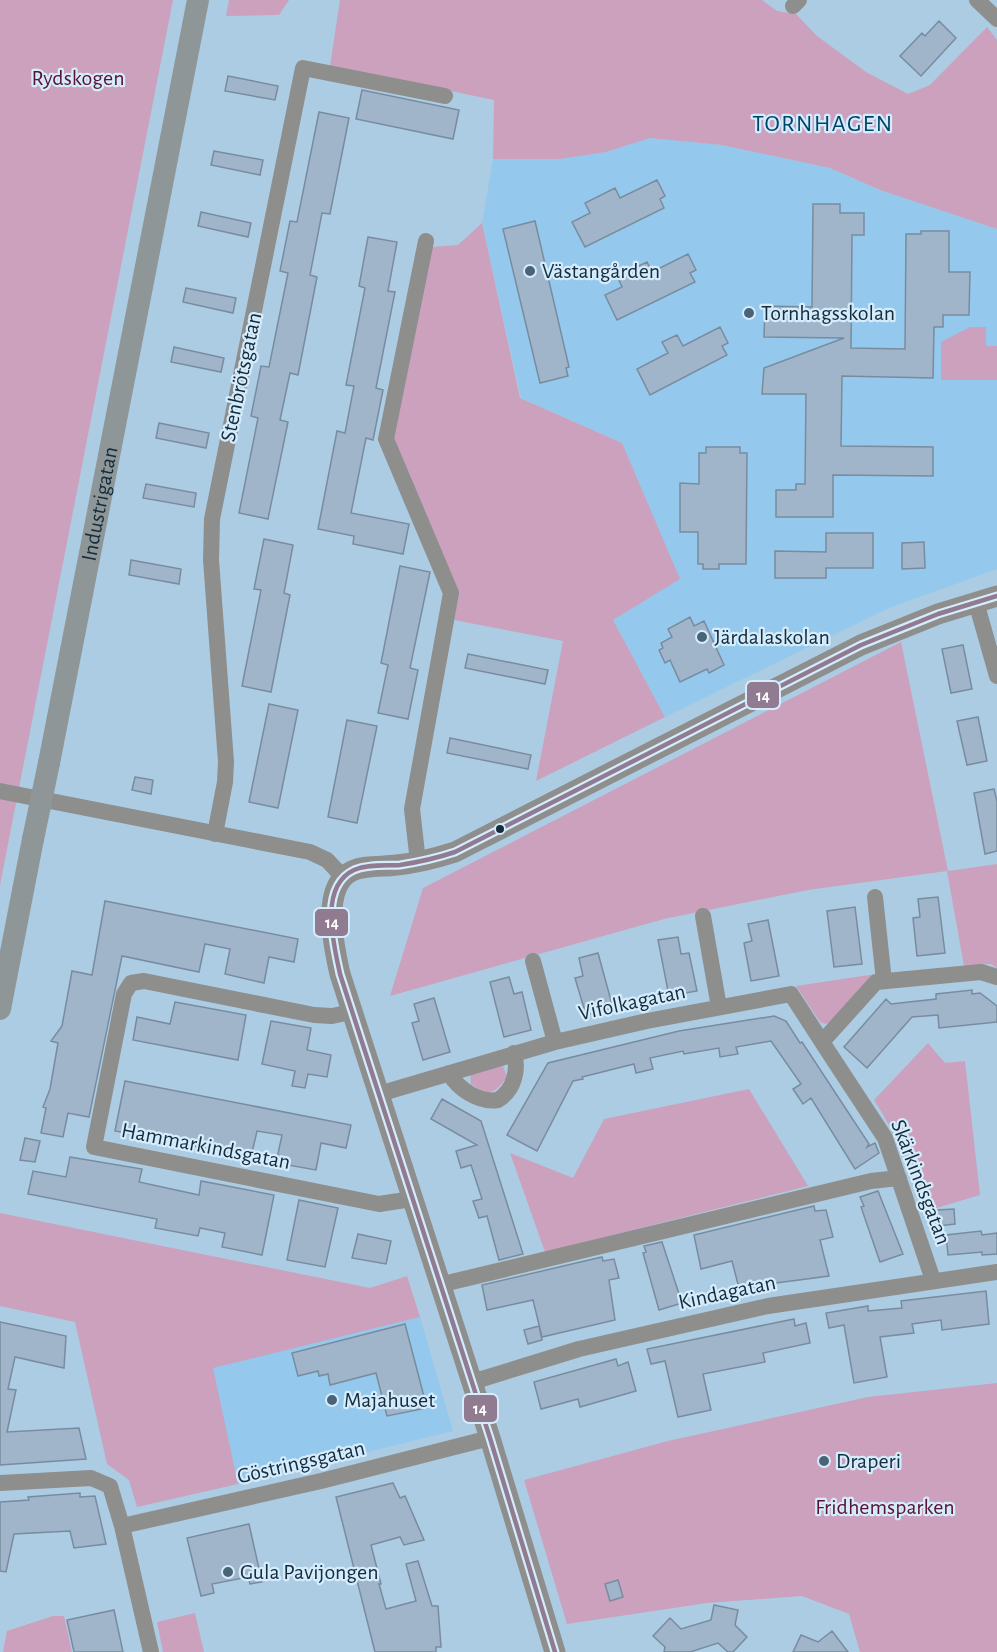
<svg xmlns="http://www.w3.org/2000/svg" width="997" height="1652" font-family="'Alegreya Sans',sans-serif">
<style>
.built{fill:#94c8ec}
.green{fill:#cba1be}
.building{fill:#a0b5c9;stroke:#788ca0;stroke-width:1.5}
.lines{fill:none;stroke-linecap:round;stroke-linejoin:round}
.minor{stroke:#8e8e8c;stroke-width:16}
.tertiary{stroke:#8e8e8c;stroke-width:21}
.secondary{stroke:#8e9698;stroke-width:22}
.secondary-bridge{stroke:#8e9698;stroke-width:22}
.bus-1-casing{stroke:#d5ecfd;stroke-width:9}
.bus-1{stroke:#907b91;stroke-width:4.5}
.poi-dot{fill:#496476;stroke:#d5ecfd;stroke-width:2}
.bus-dot{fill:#142c3c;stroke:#d5ecfd;stroke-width:2}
.labels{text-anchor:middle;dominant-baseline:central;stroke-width:4.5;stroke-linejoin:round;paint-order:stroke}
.park-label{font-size:22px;fill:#5a1230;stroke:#d5ecfd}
.poi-label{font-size:22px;fill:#142c3c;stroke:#d5ecfd;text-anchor:start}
.street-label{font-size:22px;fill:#142c3c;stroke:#d5ecfd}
.neighbourhood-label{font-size:24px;letter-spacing:1.5px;fill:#004468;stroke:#d5ecfd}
.line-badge{stroke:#d5ecfd;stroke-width:2}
.badge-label{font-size:16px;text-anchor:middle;font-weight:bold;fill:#fff}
</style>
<rect width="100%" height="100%" fill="#accce3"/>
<path class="built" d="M650,138l72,7 108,23 50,22 117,39v340l-108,39 -224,109 -52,-97 66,-41 -57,-136 -101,-45 -39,-175 11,-64h67l46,-7z
M420,1317l33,114 -215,53 -26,-116z"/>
<path class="green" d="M0,0h173l-173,885z
M229,0h60l-10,15 -53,1z
M340,0h422l15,11 19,3 21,22 49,36 42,22 22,-9 57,-58 10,13v189l-117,-39 -50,-22 -108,-23 -72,-7 -44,14 -46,7h-67l1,-59 -164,-34z
M482,223l38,175 102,45 58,136 -67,41 52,97 -129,64 27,-140 -109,-21 5,-27 -66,-152 39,-194 26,-2z
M970,327h16v19h11v34h-56v-38z
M901,642l47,229 49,-7v104l-6,-4 -27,2 -17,-95 -139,19 -144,29 -274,77 33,-108z
M876,974l-43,47 -7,3 -6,-2 -24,-36z
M928,1043l17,20 20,-2 15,134 -57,17c-13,-40 -26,-78 -49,-112z
M503,1066l4,11c-13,18 -18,19 -36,7l-1,-10z
M749,1089l59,97 -263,66 -35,-99 63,25 31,-59z
M0,1213l370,75 37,-12 13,41 -207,51 25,116 -101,23 -8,-27 -22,-16 -32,-142 -75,-16z
M997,1383v269h-137l-11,-38 -47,-18 -95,7 -140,21 -43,-144 144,-39 200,-44z
M195,1613l9,39h-41l-6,-30z
M53,1616h11l8,36h-69l4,-21z"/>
<path class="building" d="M939,21l17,17 -35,38 -21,-20 22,-23 3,3z
M228,76l50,10 -3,14 -50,-9z
M362,90l97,20 -6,29 -97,-20z
M319,112l30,6 -19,96 -8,-1 -12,62 7,2 -19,98 -8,-2 -10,47 8,2 -20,97 -29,-6 19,-95 -7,-2 10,-50 8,1 19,-94 -8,-2 10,-50 7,1z
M214,151l49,9 -3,15 -49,-10z
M657,180l8,16 -5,3 4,9 -79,39 -13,-25 18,-9 -5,-10 30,-15 5,10z
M813,204h27v9h24v22h-12l-1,113 54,1 1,-115h15v-3h28v41h21l-1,43h-26v12h-9l-1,51 -91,-2 -1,70 92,1v29l-100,-1v42h-57v-27h20v-6h9l1,-90h-44l2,-26 80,-30 -80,-1 1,-31 47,1z
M201,212l50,11 -3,14 -50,-11z
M535,221l34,146 -3,1 2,8 -28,7 -37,-154z
M368,237l29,5 -9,49 7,1 -19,96 7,2 -10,50 -7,-2 -15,75 58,11 -6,30 -50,-10 1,-8 -36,-7 19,-98 8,2 9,-47 -8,-1 19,-97 -6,-2z
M688,254l8,16 -6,3 5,9 -78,38 -12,-25 17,-8 -5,-11 30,-14 5,10z
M186,288l50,10 -3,15 -50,-11z
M720,327l8,16 -6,3 5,9 -77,40 -13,-26 31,-16 -6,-11 15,-7 6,11z
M174,347l50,11 -3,14 -50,-10z
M159,423l50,10 -3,15 -50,-10z
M706,447h34v6h7l-1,111h-27v5h-16v-5h-5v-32h-18v-49l19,1v-31h7z
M146,484l50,9 -2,14 -51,-9z
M826,533h47v35h-47v10h-51v-27l51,1z
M264,539l29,6 -9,48 6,2 -19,97 -29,-6 19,-96 -7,-1z
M924,542l1,26 -23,1v-26z
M131,560l50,9 -2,15 -50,-9z
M400,566l30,6 -20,96 8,2 -10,49 -30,-6 10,-48 -7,-2z
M690,617l4,9 10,-5 20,44 -15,8 -2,-4 -27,13 -10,-22 -5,3 -6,-13 4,-2 -2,-5 11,-6 -4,-8z
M963,645l9,44 -21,4 -9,-44z
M468,654l80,16 -3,14 -80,-16z
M269,704l29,6 -20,98 -29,-6z
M978,717l9,44 -20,4 -10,-44z
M347,720l30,6 -20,97 -29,-6z
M450,738l81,17 -3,14 -81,-16z
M135,777l18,3 -2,14 -19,-4z
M994,789l3,12v50l-12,3 -11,-61z
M938,897l7,56 -28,3 -4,-38 7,-1 -2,-18z
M105,901l193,38 -4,23 -25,-5 -5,26 -39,-9 5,-25 -25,-5 -6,28 -77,-16 -33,161 -21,-4 -5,24 -22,-4 5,-25 -3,-1 7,-18 8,-46 -7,-2 11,-15 10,-55 20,4z
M855,907l7,57 -28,3 -7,-56z
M768,920l11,56 -28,5 -7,-38 8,-2 -4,-17z
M678,937l3,17 8,-1 8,38 -28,5 -11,-56z
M598,953l15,55 -27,7 -11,-37 8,-2 -4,-18z
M509,977l5,17 8,-2 9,38 -27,7 -14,-55z
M972,990v4l8,-1 17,13v16l-58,6 -1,-13 -26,2 -45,51 -23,-21 42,-48 5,5 45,-5v-5z
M434,998l16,54 -27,8 -11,-37 7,-2 -5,-17z
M175,1002l71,13 -8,45 -105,-20 4,-23 33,7z
M774,1016l12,5 14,22 2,-1 67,102 -2,3 8,-4 4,10 -24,16 -44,-71 -8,6 -10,-15 8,-5 -30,-43 -35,6 2,7 -18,3 -1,-9 -35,6 -1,-3 -33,7 3,11 -17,4 -2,-9 -52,13 1,2 -10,2 -36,70 -30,-16 41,-72 131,-32z
M271,1021l40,7 -4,22 24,5 -4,22 -19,-3 -3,14 -13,-2 3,-15 -33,-7z
M125,1081l226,44 -5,23 -25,-5 -5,27 -40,-7 6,-28 -25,-4 -6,26 -136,-26z
M442,1099l39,22 42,133 -24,6 -12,-44 -8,2 -6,-17 9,-2 -11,-34 -10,3 -5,-17 21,-6 -46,-26z
M25,1138l15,3 -5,21 -15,-2z
M70,1157l72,12 -3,13 60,13 2,-14 73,14 -12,60 -40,-8 3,-14 -25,-5 -2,8 -43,-8 2,-9 -129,-25 5,-23 33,6z
M878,1191l25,63 -23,8 -19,-55 3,-1 -4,-9z
M299,1200l39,8 -13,59 -38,-7z
M814,1206l1,5 11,-1 7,27 -13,3 9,36 -53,7 -36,9 -8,-31 -31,8 -7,-34z
M954,1209l1,15 -17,2 -1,-16z
M981,1231l1,4 15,-2v21l-15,1v-3l-34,3 -2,-20z
M358,1234l33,7 -5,23 -34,-6z
M662,1242l20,61 -23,7 -16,-57 3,-1 -2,-6z
M602,1257l1,4 11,-2 5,19 -10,2 6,40 -73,17 -9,-37 -46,10 -5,-25z
M986,1291l3,33 -47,6 -1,-10 -29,4 2,9 -34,4 7,40 -33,6 -10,-58 -15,3 -3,-15 42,-7v5l34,-3 -1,-7z
M794,1319l1,7 11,-3 4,20 -47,10 2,9 -62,12 8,36 -33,7 -13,-56 -14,3 -4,-15z
M0,1322l66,14 -2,32 -49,-11 -7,32 8,1 -9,42 72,-4 7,31 -86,6z
M405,1324l22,84 -40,8 -11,-43 -46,12 -2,-11 -9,2 -1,-5 -20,5 -6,-23z
M539,1326l3,14 -14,4 -4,-14z
M616,1359l2,7 10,-4 8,29 -56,16 -2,-8 -37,10 -7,-27z
M393,1483l7,15 5,-2 19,44 -20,5 -4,-8 -29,8 10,39h-2l7,25 30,-8 -10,-37 12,-3 14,45h6l3,41h-5v5h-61l-39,-155z
M80,1493v4l15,-1 11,48 -32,4 -4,-17 -56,3 -8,38 -6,-1v-69l29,-2 -1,-3z
M249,1524l13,58 -12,2 -2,-7 -36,7 2,9 -13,3 -14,-58z
M618,1580l5,17 -13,4 -5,-17z
M714,1605l24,5 -3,15 12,12 -14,15h-5l-10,-9 -28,9h-26l1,-5 -12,-11 17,-18 11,11 30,-9z
M114,1610l9,42h-49l-7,-32z
M832,1631l16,21h-55l8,-17 17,7z"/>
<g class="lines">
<path class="minor" d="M977,0l20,19
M793,6l6,-6
M976,602l21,74
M0,791l310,61 17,8 16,17
M215,834l10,-52 1,-20 -15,-202 1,-41 91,-451 142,28
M418,862l-6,-53 39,-216 -65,-154 40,-198
M875,897l9,84
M703,916l16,91
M533,961l22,81
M351,1012l-19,4 -18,-1 -170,-34 -13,2 -7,11 -30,153 285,57 33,-5
M822,1042l63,96 48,142
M449,1073c9,16 30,30 49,27 16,-10 21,-30 16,-47
M379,1094l176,-52 92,-21 144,-27 31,48 54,-60 105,-10 16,5
M439,1285l432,-104 28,-3
M472,1382l107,-33 189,-43 229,-34
M0,1483l91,-5 19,8 12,40 29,126
M122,1526l199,-45 169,-43"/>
<path class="tertiary" d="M555,1652l-65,-214 -150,-464c-6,-26 -20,-88 12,-103 13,-6 31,-4 45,-6 20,-2 39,-7 58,-13l406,-207 77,-31 59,-18"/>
<g class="secondary">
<path id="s1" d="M49,763l149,-763"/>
<path d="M0,1009l33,-170"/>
</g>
<path class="secondary-bridge" d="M33,839l16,-76"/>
<g class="bus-1-casing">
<path id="bus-1" d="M555,1652l-65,-214 -150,-464c-6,-29 -22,-87 14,-104 14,-6 31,-4 46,-5 19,-3 37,-7 55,-13l406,-207 77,-31 59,-18"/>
</g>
<use href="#bus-1" class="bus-1"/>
</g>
<g class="poi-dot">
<circle cx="530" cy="271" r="6"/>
<circle cx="749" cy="313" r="6"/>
<circle cx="702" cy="637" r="6"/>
<circle cx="332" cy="1400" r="6"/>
<circle cx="824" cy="1461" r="6"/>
<circle cx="228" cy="1572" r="6"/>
</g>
<circle class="bus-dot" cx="500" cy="829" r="5"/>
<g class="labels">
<g class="park-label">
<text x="78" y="78">Rydskogen</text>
<text x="885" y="1507">Fridhemsparken</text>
</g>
<g class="poi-label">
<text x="542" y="271">Västangården</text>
<text x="761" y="313">Tornhagsskolan</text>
<text x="714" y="637">Järdalaskolan</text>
<text x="344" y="1400">Majahuset</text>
<text x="836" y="1461">Draperi</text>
<text x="240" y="1572">Gula Pavijongen</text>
</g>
<g class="street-label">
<text transform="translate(241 377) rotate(-78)">Stenbrötsgatan</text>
<text stroke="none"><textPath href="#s1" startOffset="264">Industrigatan</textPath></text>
<text transform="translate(632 1002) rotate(-12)">Vifolkagatan</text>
<text transform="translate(206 1146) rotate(11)">Hammarkindsgatan</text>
<text transform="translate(921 1182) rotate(69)">Skärkindsgatan</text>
<text transform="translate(727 1292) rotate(-12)">Kindagatan</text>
<text transform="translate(301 1462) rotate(-13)">Göstringsgatan</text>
</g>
<g class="neighbourhood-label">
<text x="823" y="124">TORNHAGEN</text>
</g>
</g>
<g class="line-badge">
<rect x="746" y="681" width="34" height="28" rx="6" fill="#907b91"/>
<rect x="314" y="908" width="35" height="29" rx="6" fill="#907b91"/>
<rect x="463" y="1394" width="35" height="29" rx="6" fill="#907b91"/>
</g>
<g class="badge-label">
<text x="763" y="701">14</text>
<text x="332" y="928">14</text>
<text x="480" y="1414">14</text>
</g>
</svg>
